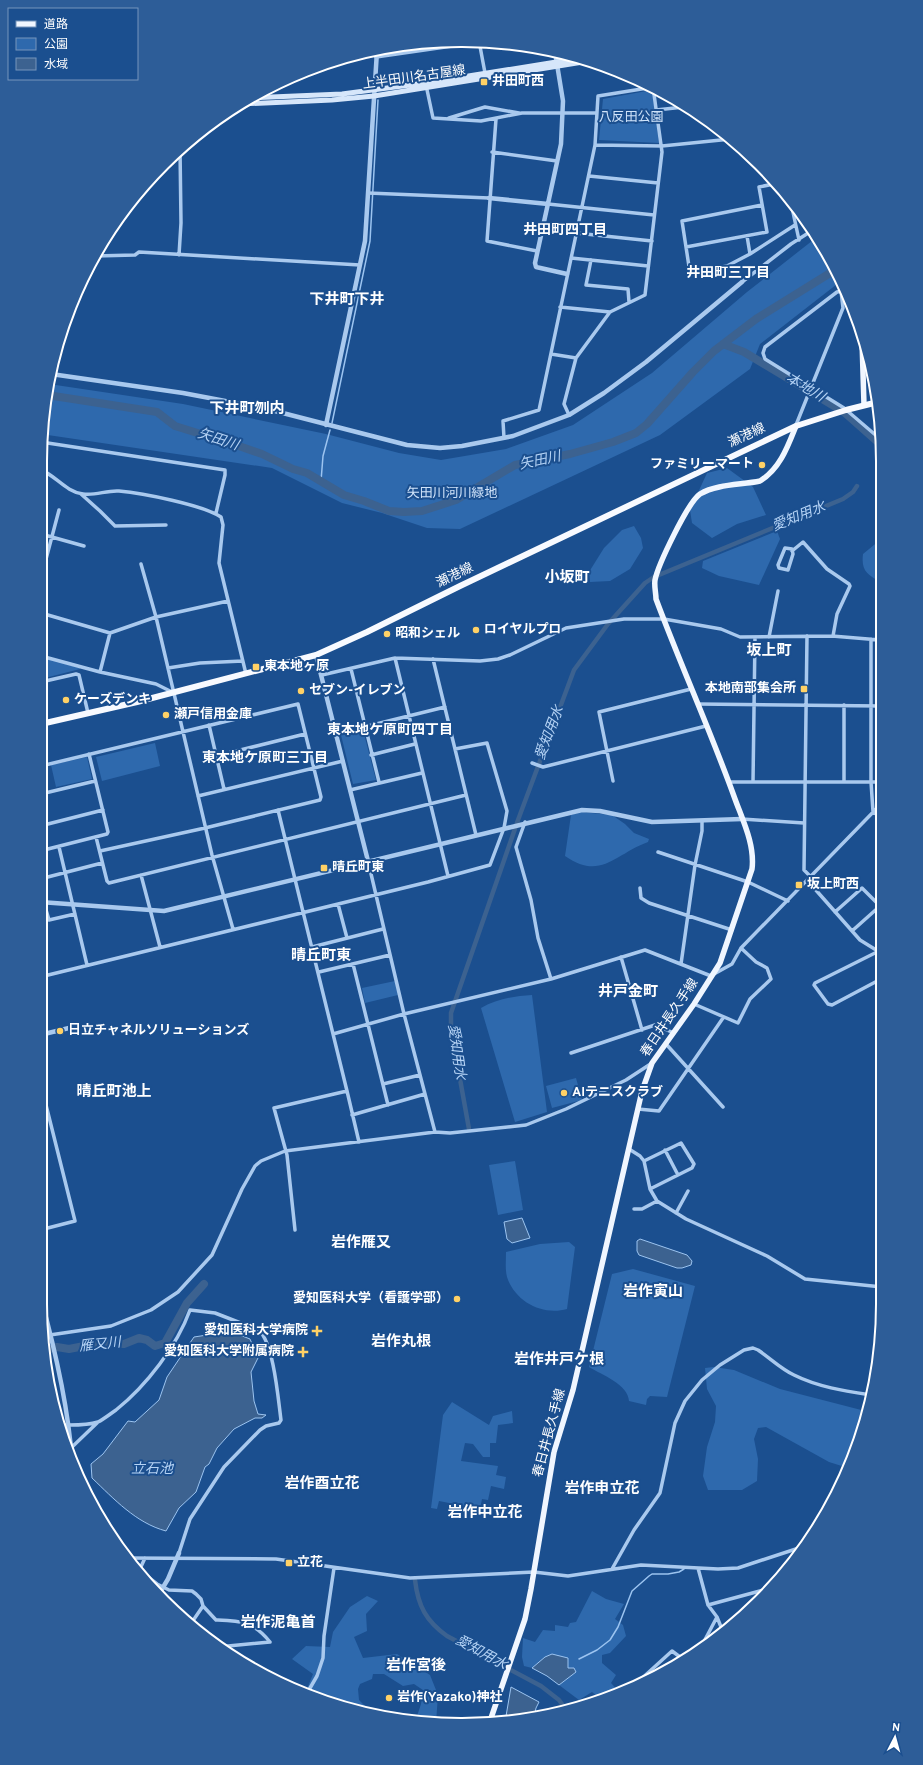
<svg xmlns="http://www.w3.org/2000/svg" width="923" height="1765" font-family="Overpass,'Noto Sans JP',sans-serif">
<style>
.green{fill:#2e69ad}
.water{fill:#3c6290;stroke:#9cc4f0}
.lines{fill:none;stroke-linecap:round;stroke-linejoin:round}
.stream{stroke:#9cc4f0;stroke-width:1.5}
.canal{stroke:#3c6290;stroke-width:4.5}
.river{stroke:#3c6290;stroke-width:8}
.minor{stroke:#a9c9ee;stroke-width:3.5}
.tertiary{stroke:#a9c9ee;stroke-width:4.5}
.secondary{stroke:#d6e6fa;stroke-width:5}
.primary{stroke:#f0f6ff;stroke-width:5.5}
.trunk{stroke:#f8faff;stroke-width:6}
.poi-dot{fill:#ffd166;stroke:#1b4f8f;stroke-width:1.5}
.labels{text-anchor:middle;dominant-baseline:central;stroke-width:4;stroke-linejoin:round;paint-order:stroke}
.street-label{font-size:13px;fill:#fff;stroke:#1b4f8f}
.poi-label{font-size:13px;font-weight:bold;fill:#fff;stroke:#1b4f8f;text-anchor:start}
.park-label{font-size:13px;fill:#cfe3fa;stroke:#1b4f8f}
.neighbourhood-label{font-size:14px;font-weight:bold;fill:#fff;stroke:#1b4f8f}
.water-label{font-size:14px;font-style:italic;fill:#b5d3f5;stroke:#1b4f8f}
.quarter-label{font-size:15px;font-weight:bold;fill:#fff;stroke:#1b4f8f}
.rim{fill:none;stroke:#fff;stroke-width:2}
</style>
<rect width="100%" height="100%" fill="#1b4f8f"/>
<path class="green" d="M652,90l7,53 -60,-3 4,-41z
M817,237l24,44 -81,63 -10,25 -90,66 -200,94 -33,-1 -45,-15 -40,-10 -70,-35 -231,-34 8,-50 134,20 143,30 73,19 42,7 65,-11 67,-24 79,-52 95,-81z
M727,468l26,19 13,28 -29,9 -25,14 -20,-15 -2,-13 17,-37z
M634,526l7,12 2,10 -13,21 -20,12 -20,1 -1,-10 15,-24 18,-18z
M777,531l3,8 -21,46 -40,-9 -17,-8 1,-7z
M880,540v42c-13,-8 -19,-11 -17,-28z
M41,657l39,11v1l-39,10z
M363,730l13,50 -23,4 -12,-49z
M155,743l5,23 -58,15 -6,-24z
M87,757l5,22 -36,8 -5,-22z
M581,812l31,3 13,9 9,9 15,6 -1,3c-33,12 -47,39 -83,14l6,-41z
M395,981l3,14 -33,8 -3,-15z
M532,995l15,117 -32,10 -34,-114c16,-9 33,-12 51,-13z
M576,1078l6,22 -30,8 -6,-22z
M515,1161l8,49 -25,5 -9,-50z
M569,1242l6,5 -8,62c-24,7 -52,-7 -60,-32 -2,-8 -1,-16 -1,-25l34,-8z
M633,1269l62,17 -28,111 -17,-1 -3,3 -1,6 -17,-4c-1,-17 -27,-26 -40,-34l23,-93z
M714,1367l20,3 46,19 89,23 -21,56 -19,-6 -63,-35 -8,1 -4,11 4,20 -1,22 -15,9h-34l-5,-14 4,-29 8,-25 1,-16 -9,-17 -2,-21z
M452,1402l37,23 4,-9 19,-5 1,12 -15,2 -2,18h-6v14h-7l-10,-13 -8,-1 -4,18 37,5 -2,9 10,2 -2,12 -13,-3 -3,14 -6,-1 -2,10 -41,-8 -2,8 -6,-1 12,-93z
M592,1591l14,8 18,5 -9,15 8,6 3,11 -16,17 -8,2v8l14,12 -5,8 10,11 -19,6 -10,-8 -13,8 -20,-15 17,-13 -8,-4v-10l-23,-1 -13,11 -8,-2 -2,-9 1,-19 12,4 8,-12 12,1v-6l13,2 2,-4 6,-1z
M367,1596l11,5 -12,13 1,17 -13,6 9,21 34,-4 33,21 8,20 -2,28 3,1 -20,-2 2,-2 -4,-4 4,-12 2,-14 -9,-6 -11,2 -19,-12h-11l-1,5 -12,5 -2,5 1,11 11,11 8,4 -25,-4 -38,-13 -8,-9 6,-15 -21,-15 14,-13 24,1 3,-15 17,-25z"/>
<path class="water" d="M522,1218l8,20 -18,5 -5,-4 -3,-17z
M640,1239l47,16 5,6 -1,4 -9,3h-5l-38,-13 -2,-4v-10z
M224,1329l26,10 8,19 -7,14 3,29 4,13 8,1 -4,3h-7l-21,11 -17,19 -8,16 -4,3 -9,25 -17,16 -13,23c-30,-8 -52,-32 -74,-53l-1,-14 12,-10 25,-33 7,1 24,-22 8,-23 27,-40 26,-4z
M552,1654l16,4v10h6l2,4 -17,13 -12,-9 -15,-8 13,-11z
M511,1687l28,15 -3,6 -2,9 -29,5z"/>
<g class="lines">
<path class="stream" d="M332,423l38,-182 8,-141
M321,481l2,-25 7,-26
M579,1659l18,-9 13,-10 8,-13 14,-36 17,-15 3,-2h16l11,-2 5,-3"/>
<path class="canal" d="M469,1129l-18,-100v-16l67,-193 56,-150 34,-46 37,-41 9,-6 189,-78 10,-7 4,-6
M415,1580c3,26 11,41 32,56l94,50 18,14 8,11"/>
<path class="river" d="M723,344l21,8 100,60 35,31
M47,395l110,17 18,14 61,19 26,9 31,15 14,4 37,22 20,6 25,10 15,1 18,-1 34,-11 59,-35 55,-11 43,-12 23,-9 11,-9 46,-52 21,-21 42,-32 79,-49
M57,1347l12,2 30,-6 25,1 15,-6 8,2 8,6 10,-3 22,-40 17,-19
M45,1350l5,-1"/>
<path class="minor" d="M479,41l6,32
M376,57l111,-16
M426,85l7,33 48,3 41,-8h75
M656,110l28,-3
M449,118l36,-11 34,6
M496,119l-9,122 50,10
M595,145l67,1 69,-7
M492,152l65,9
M589,176l69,7
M368,193l121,5
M791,203l8,37
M548,204l106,11
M576,233l76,8
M747,236l3,18 -23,12 -37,7 -8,-52 80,-16
M686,247l81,-15 -8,-45 15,-3
M750,254l45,-29
M179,255l2,-32 -1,-75
M95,256l40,-1 4,-3 221,13
M571,258l77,8
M591,260l-5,25 42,4 1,13
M742,282l49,-38 22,-14
M844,288l-3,3 -4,1 -72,55 -2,6 2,6 79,49 35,30
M560,307l50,5
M551,354l25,4
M569,415l-5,-11 12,-46 34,-46 35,-17 17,-143 -9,-65
M796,425l47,-117 -2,-17
M504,438l-1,-17 36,-11 56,-265 3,-49 56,-9
M41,442l184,28v5l-9,38
M41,470c14,5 25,22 42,24 12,2 24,-4 36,-3 23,2 84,14 102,26l2,8 -4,38 27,111
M81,494l19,17 15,15 51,-1
M41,534l43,12
M785,548l7,1 1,5 -5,16 -9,-2 -1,-3z
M792,551l11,-9 24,27 22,15 1,2 -13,28 -4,22
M141,564l15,53 56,238 21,74
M41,578l18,-68
M41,613l69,20 46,-16 72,-16
M807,636l-3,234 6,6
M769,637l9,-46
M871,639v143l2,30
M41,656l59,16 56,12 16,8
M395,658l53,218
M433,659l43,176
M168,668l32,-5 43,-2
M351,669l28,113
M100,672l10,-39
M322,675l73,-17 85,3 18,-2 12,-4 56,-27 58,-9h40l57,10 19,8 92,-1 48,4
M41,682l35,-8 3,1 9,38
M698,704l182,2
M209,725l15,64
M364,727l81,-20
M371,755l44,-11
M216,756l89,-22
M532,763l11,4 163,-41
M41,766l257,-62 23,93 -1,3 -115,28 -105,23
M613,781l-14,-69 92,-23
M729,782h151
M753,782l2,-145
M844,782v-77
M350,790l72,-17
M41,794l54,-13
M198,796l145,-35
M278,810l69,281 12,51
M873,812l8,5
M742,819l62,4
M525,822l-9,25 15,53 7,38 13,41
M40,826l63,-16
M96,837l11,44 2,2 357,-88
M59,847l28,118
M40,851l67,-17 1,-2 -19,-78
M658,852l90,30 40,19
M368,861l36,153 31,118
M141,875l19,72
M40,879l62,-16
M807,880l53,60 21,13
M640,888l1,10 8,5 83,27
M44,903l5,17 26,-6
M338,904l9,34
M835,912l27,-24 18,18 -28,25
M312,947l71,-18
M879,951l-64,32 -1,2 14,19 4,1 49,-26
M621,957l21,73
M353,964l35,141
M681,964l14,-99 7,-34v-10
M319,972l71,-17
M714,974l18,-10 9,-16 140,-144
M40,977l388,-95 62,-17 14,-37 3,-17 -20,-68 -32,6
M694,1004l44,19 12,-24 21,-20 -4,-11 -11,-6 -15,-14
M333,1034l71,-20 147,-35 94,-29 66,26
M666,1044l57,63
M571,1053l84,-28 19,8
M383,1084l37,-9
M638,1109l21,2 64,-93
M352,1115l73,-21
M629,1149l11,7 4,5 6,28 7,12 29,18 81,37 38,23 77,8
M665,1150l13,25
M644,1161l37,-18 13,21 -2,4 -42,21
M634,1209h8l15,-8
M676,1213l12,-22
M40,1230l35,-9 -30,-120 -5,-14
M295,1230l-8,-75 -13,-47 73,-17
M43,1336l68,-10 40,-16 27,-18 34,-37 30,-66 13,-23 6,-5 24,-10 150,-19 15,1 76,-8 40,-16 60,-29 26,-17
M59,1425c13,0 27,1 39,-3 6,-3 12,-8 18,-12 30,-24 61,-64 74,-100l25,3 44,17c15,15 19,68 22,90l-2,3 -13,3 -6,4 -36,37 -34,52 -11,34
M71,1448l26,-25
M126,1558l150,1 134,19 124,-6 34,4 73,-11 77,4 20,-1 67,-22
M698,1568l10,37 9,12 6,15
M612,1569l22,-39 26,-37 15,-70 10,-22 17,-21 18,-15 24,-15 9,-2 5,2c12,8 23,19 36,25 24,12 51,16 77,20
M139,1570l18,14 12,6 23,1 4,3 5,5 2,7 13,14c25,1 37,1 54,22
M139,1571l6,-13
M708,1605l63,-17
M190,1625l13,-19
M218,1647l52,-5
M699,1651l18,-34
M641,1683l-2,-2 33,-30 12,9
M306,1695l11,-19 6,-18 1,-22 10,-68"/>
<path class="tertiary" d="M555,52l8,49 -2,43 -26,119 1,4 31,7
M489,198l59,6
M51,374l132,19 37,7 51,10 136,35 33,3 22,-2 51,-10 56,-21 35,-22 42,-31 96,-80
M326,425l39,-184 12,-190
M316,655l52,206
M40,902l124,9 418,-101 18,1 52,11 90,-3
M40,1035l29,-7
M40,1295c15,54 28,109 32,165
M159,1594l9,-15 11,-26"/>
<path class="secondary" d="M249,98l93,-4 83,-11 156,-25
M240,104l92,-4 42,-4 215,-35"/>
<path class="primary" d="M862,341l2,64
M489,1724l36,-105 6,-30 23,-137 19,-62 69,-299 10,-28 42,-59 26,-41 32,-94c3,-24 -9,-48 -17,-70 -24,-67 -54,-133 -79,-200 0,-6 -2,-13 -1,-19 3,-15 33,-78 45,-86 17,-10 41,-9 60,-13 20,-12 28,-35 36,-55"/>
<path class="trunk" d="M41,724l96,-22 179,-47 51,-23 93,-46 336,-160 50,-16 32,-8"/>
</g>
<g class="poi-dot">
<rect x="480" y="78" width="8" height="8" rx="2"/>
<circle cx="762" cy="465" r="4"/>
<circle cx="476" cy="630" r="4"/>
<circle cx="387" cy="634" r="4"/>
<rect x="252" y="663" width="8" height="8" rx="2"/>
<rect x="800" y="685" width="8" height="8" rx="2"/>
<circle cx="301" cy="691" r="4"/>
<circle cx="66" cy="700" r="4"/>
<circle cx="166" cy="715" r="4"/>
<rect x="320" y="864" width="8" height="8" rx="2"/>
<rect x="795" y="881" width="8" height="8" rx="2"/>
<circle cx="60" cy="1031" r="4"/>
<circle cx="564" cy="1093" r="4"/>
<circle cx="457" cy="1299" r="4"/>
<path d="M315 1325h4v4h4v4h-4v4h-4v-4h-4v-4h4z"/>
<path d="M301 1346h4v4h4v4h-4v4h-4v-4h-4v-4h4z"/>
<rect x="285" y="1559" width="8" height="8" rx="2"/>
<circle cx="389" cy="1698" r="4"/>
</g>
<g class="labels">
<g class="street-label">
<text transform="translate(414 78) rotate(-8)">上半田川名古屋線</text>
<text transform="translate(747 436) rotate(-25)">瀬港線</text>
<text transform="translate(455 576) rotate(-26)">瀬港線</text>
<text transform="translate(670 1018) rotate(-56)">春日井長久手線</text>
<text transform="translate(550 1433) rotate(-75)">春日井長久手線</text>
</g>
<g class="poi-label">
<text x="492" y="82">井田町西</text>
<text x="754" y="465" text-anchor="end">ファミリーマート</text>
<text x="484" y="630">ロイヤルプロ</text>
<text x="395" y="634">昭和シェル</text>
<text x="264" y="667">東本地ヶ原</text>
<text x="796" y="689" text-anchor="end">本地南部集会所</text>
<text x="309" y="691">セブン-イレブン</text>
<text x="74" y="700">ケーズデンキ</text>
<text x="174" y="715">瀬戸信用金庫</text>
<text x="332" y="868">晴丘町東</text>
<text x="807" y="885">坂上町西</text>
<text x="68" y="1031">日立チャネルソリューションズ</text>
<text x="572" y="1093">AIテニスクラブ</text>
<text x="449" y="1299" text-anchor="end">愛知医科大学（看護学部）</text>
<text x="308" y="1331" text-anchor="end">愛知医科大学病院</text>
<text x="294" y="1352" text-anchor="end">愛知医科大学附属病院</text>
<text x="297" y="1563">立花</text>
<text x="397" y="1698">岩作(Yazako)神社</text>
</g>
<g class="park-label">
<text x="631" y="118">八反田公園</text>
<text x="452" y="494">矢田川河川緑地</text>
</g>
<g class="neighbourhood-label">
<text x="565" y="230">井田町四丁目</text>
<text x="728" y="273">井田町三丁目</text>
<text x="390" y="730">東本地ケ原町四丁目</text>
<text x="265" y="758">東本地ケ原町三丁目</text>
</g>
<g class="water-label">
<text transform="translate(805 388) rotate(31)">本地川</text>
<text transform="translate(218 440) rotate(18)">矢田川</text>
<text transform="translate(540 461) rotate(-12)">矢田川</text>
<text transform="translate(799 517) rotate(-22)">愛知用水</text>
<text transform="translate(550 733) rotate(-69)">愛知用水</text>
<text transform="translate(456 1052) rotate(82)">愛知用水</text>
<text transform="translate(100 1345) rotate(-6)">雁又川</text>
<text x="152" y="1469">立石池</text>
<text transform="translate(481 1653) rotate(29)">愛知用水</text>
</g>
<g class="quarter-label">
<text x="347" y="300">下井町下井</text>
<text x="247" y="409">下井町刎内</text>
<text x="567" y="578">小坂町</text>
<text x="769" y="651">坂上町</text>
<text x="321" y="956">晴丘町東</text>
<text x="628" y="992">井戸金町</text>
<text x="114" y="1092">晴丘町池上</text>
<text x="361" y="1243">岩作雁又</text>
<text x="653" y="1292">岩作寅山</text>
<text x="401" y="1342">岩作丸根</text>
<text x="559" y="1360">岩作井戸ケ根</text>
<text x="322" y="1484">岩作酉立花</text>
<text x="602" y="1489">岩作申立花</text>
<text x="485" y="1513">岩作中立花</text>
<text x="278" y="1623">岩作泥亀首</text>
<text x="416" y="1666">岩作宮後</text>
</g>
</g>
<path d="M0 0H923V1765H0ZM461 47H462A414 414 0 0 1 876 461V1304A414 414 0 0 1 462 1718H461A414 414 0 0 1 47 1304V461A414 414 0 0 1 461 47Z" fill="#2d5d98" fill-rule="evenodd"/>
<path class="rim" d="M461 47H462A414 414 0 0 1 876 461V1304A414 414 0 0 1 462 1718H461A414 414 0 0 1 47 1304V461A414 414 0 0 1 461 47Z"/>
<rect x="8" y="8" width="130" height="72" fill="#1b4f8f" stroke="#7695bc"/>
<rect x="16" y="21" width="20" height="6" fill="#f0f6ff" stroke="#7695bc"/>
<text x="44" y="28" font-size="12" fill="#ffffff">道路</text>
<rect x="16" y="38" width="20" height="12" fill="#2e69ad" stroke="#7695bc"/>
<text x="44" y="48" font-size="12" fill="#ffffff">公園</text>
<rect x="16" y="58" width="20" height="12" fill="#3c6290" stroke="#7695bc"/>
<text x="44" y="68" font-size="12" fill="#ffffff">水域</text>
<g transform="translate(895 1737) rotate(6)" stroke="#1b4f8f" stroke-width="3" paint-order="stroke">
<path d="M0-3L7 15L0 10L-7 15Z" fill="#ffffff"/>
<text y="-6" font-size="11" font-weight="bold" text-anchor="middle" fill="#ffffff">N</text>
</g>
</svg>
